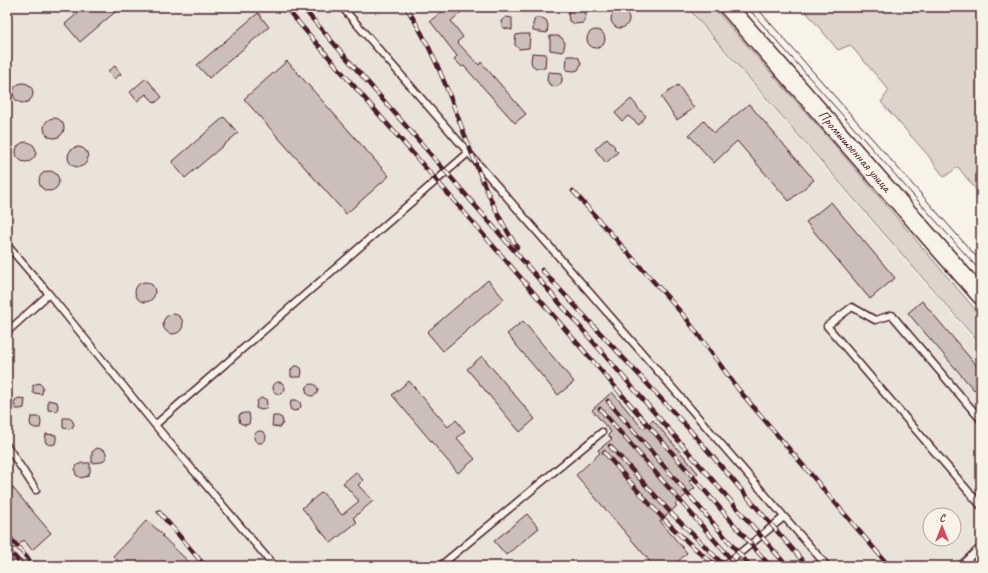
<svg xmlns="http://www.w3.org/2000/svg" width="988" height="573" font-family="Caveat,sans-serif">
<style>
.built{fill:#eae3da;fill-rule:evenodd}
.green{fill:#ded4cc;stroke:#947a7c}
.building{fill:#ccbfb9;stroke:#4a1f2b}
.lines{fill:none;stroke-linecap:round;stroke-linejoin:round}
.lane-casing{stroke:#4a1f2b;stroke-width:9}
.secondary-casing{stroke:#4a1f2b;stroke-width:20}
.lane{stroke:#f7f3e8;stroke-width:6}
.secondary{stroke:#f7f3e8;stroke-width:17}
.tram{stroke:#4a1f2b;stroke-width:1}
.rail-casing{stroke:#4a1f2b;stroke-width:4.5}
.rail{stroke:#f7f3e8;stroke-width:3;stroke-dasharray:9;stroke-linecap:butt}
.labels{text-anchor:middle;dominant-baseline:central;stroke-width:3.5;stroke-linejoin:round;paint-order:stroke}
.street-label{font-size:14px;fill:#4a1f2b;stroke:#f7f3e8}
</style>
<rect width="100%" height="100%" fill="#f7f3e8"/>
<filter id="ink" filterUnits="userSpaceOnUse"><feTurbulence type="fractalNoise" baseFrequency=".025" numOctaves="2"/><feDisplacementMap in="SourceGraphic" scale="8" xChannelSelector="R" yChannelSelector="G"/><feConvolveMatrix kernelMatrix="1 2 1 2 8 2 1 2 1" color-interpolation-filters="sRGB"/></filter>
<g filter="url(#ink)">
<path class="built" d="M7,7h678l296,341v218h-974zM930,515h24v24h-24z"/>
<path class="green" d="M687,7h26l119,135 149,174v29z
M802,7h179v189l-23,-29 -14,10 -17,-23 -46,-52 8,-12 -39,-45 -12,5z"/>
<path class="building" d="M85,7h36l-41,35 -15,-18z
M448,7h19l-16,14 12,16 -6,5 22,23 2,-3 45,52 -11,9 -51,-57 -2,1 -8,-8 3,-3 -27,-35z
M572,7h8l4,3 2,6 -3,7 -8,1 -6,-3 -1,-8z
M611 19a9 9 0 1 1 18 0a9 9 0 1 1-18 0Z
M258,13l11,14 -60,51 -12,-13z
M506,17l6,1v12l-8,-2 -2,-2 -1,-5z
M535,18h7l4,2 2,5 -1,8 -14,-2v-7z
M587 39a9 9 0 1 1 18 0a9 9 0 1 1-18 0Z
M522,34h8l-1,14 -10,1 -4,-4v-5l1,-5z
M550,36h8l4,2 3,5 -2,9 -13,-2z
M532,53l14,1 -1,14h-9l-4,-3 -1,-4z
M567,56h7l5,2 2,6 -3,6 -4,1 -8,-1z
M287,61l102,115 -43,38 -102,-115z
M115,66l6,8 -7,5 -6,-8z
M548,72l14,1v8l-2,4 -5,2 -6,-3 -2,-4z
M146,78l16,19 -7,6 -9,-9 -9,7 -7,-9z
M13 93a10 10 0 1 1 20 0a10 10 0 1 1-20 0Z
M678,85l16,23 -17,12 -16,-23z
M631,99l7,8h-1l9,9 -7,9 -11,-9 -6,5 -7,-8z
M749,104l65,76 -25,21 -52,-60 -23,22 -25,-28 15,-14 10,12z
M224,117l14,16 -53,45 -13,-16z
M44 128a10 10 0 1 1 20 0a10 10 0 1 1-20 0Z
M607,138l8,9 -1,1 4,4 -12,11 -11,-14z
M16 152a10 10 0 1 1 20 0a10 10 0 1 1-20 0Z
M68 157a10 10 0 1 1 20 0a10 10 0 1 1-20 0Z
M39 181a10 10 0 1 1 20 0a10 10 0 1 1-20 0Z
M831,202l64,76 -25,21 -64,-77z
M488,280l16,19 -61,52 -16,-19z
M135 292a10 10 0 1 1 20 0a10 10 0 1 1-20 0Z
M922,301l59,70v13l-7,6 -66,-77z
M163 324a10 10 0 1 1 20 0a10 10 0 1 1-20 0Z
M523,321l51,61 -16,13 -51,-61z
M482,356l53,63 -15,13 -53,-63z
M294,366h4l3,2 1,4 -1,5h-10v-7z
M409,381l39,46 8,-7 9,11 -8,7 18,21 -17,14 -66,-78z
M273 388a6 6 0 1 1 12 0a6 6 0 1 1-12 0Z
M39,383l4,4 -1,7 -9,-1v-8z
M306 390a6 6 0 1 1 12 0a6 6 0 1 1-12 0Z
M612,392l31,37 10,-9 45,53 -9,8 6,7 -20,16 2,2 -17,15 27,32 -14,13h-19l-78,-91 24,-22 -2,-3 14,-11 -4,-4 3,-3 -19,-22z
M19,398l6,1 -1,9 -4,1h-4l-2,-5 1,-4z
M261,398l5,1 1,5 -1,5 -5,1 -5,-2 1,-7z
M48,400l9,2 1,4 -1,5 -9,-1z
M291,400h5l4,2 1,5 -3,3 -4,1 -4,-2z
M244,413h5l1,6 -1,5 -4,1 -5,-2 -1,-4v-4z
M273,416h5l4,2 1,5 -3,4 -8,-1z
M31,417h9l1,6 -1,5h-5l-4,-2 -1,-3z
M63,418h6l3,2 2,4 -2,4 -3,1 -6,-1z
M254 437a6 6 0 1 1 12 0a6 6 0 1 1-12 0Z
M46,434l10,1v5l-1,4 -5,1 -4,-2 -1,-3z
M97,448l7,2 2,3v5l-4,4 -10,1v-11z
M90,463v9l-2,4 -7,2 -5,-3 -1,-5 2,-5 5,-2z
M356,472l7,8 -5,5 15,16 -20,17 4,4 -26,21 -29,-35 20,-16 20,23 17,-14 -16,-18z
M7,481l44,52 -19,17 -8,-10 -10,9 -7,-8z
M527,514l12,14 -33,27 -12,-14z
M147,520l16,15 -1,1 31,30h-70l-10,-10z"/>
<g class="lines">
<g class="lane-casing">
<path id="lane" d="M342,7l485,559
M7,245l42,49 106,131 119,141
M7,332l42,-38
M981,420l-89,-105 -17,5 -23,-13 -25,19 154,180
M155,425l313,-272
M7,446l29,44
M440,566l162,-134
M724,566l60,-49
M960,566l21,-19"/>
</g>
<g class="secondary-casing">
<path id="secondary" d="M728,7l253,289"/>
</g>
<use href="#lane" class="lane"/>
<use href="#secondary" class="secondary"/>
<path class="tram" d="M747,7l234,265
M756,7l225,255"/>
<g class="rail-casing">
<path id="rail" d="M285,7l152,174 333,385
M302,7l145,166 340,393
M406,7c49,74 62,165 111,240
M573,191l113,127 52,71 151,177
M542,270l147,159 118,137
M608,401l142,165
M600,409l137,157
M610,446l62,68 53,52
M604,452c35,40 69,82 113,114
M159,512l46,54
M7,534l27,32
M7,548l16,18
M44,564l1,2"/>
</g>
<use href="#rail" class="rail"/>
</g>
</g>
<g class="labels">
<g class="street-label">
<text transform="translate(855 151) rotate(49)">Промышленная улица</text>
</g>
</g>
<rect width="988" height="573" fill="none" stroke="#f7f3e8" stroke-width="24"/>
<rect x="12" y="12" width="964" height="549" fill="none" stroke="#4a1f2b" stroke-width="1.5" filter="url(#ink)"/>
<g transform="translate(942 527)"><circle r="19" fill="#f7f3e8" stroke="#b29e9c"/>
<path d="M0-3L7 15L0 10L-7 15Z" fill="#d1495b"/>
<text y="-6" font-size="11" font-weight="bold" text-anchor="middle" fill="#4a1f2b">С</text>
</g>
</svg>
